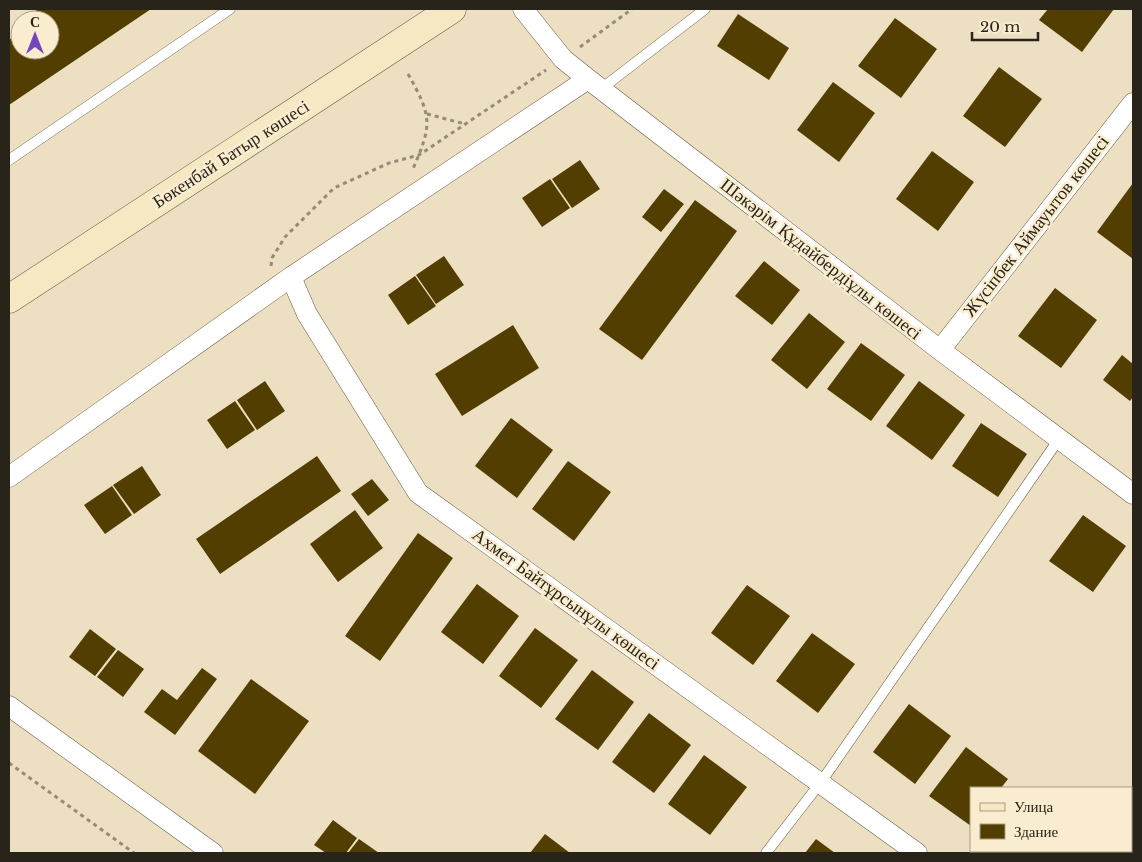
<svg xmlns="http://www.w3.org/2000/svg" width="1142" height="862" font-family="'Libre Baskerville',serif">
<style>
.building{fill:#533e01}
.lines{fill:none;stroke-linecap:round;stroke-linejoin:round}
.service-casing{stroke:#695d44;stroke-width:11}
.minor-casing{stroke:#695d44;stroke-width:21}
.secondary-casing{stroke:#695d44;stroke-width:29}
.path{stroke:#958c77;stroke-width:3;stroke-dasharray:4 4;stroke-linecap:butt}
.service{stroke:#fff;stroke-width:10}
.minor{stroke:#fff;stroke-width:20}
.secondary{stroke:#f6e8c2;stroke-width:28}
.labels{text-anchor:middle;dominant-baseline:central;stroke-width:5;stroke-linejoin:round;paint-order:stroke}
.street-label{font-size:18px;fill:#292419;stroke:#faeccf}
</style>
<rect width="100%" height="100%" fill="#ecdfc2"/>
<path class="building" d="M35,9h116l-142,96v-65l11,-8v18h30v-30h-12l3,-2z
M1048,9h66l-32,43 -43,-32z
M738,14l51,34 -20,32 -52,-34z
M895,18l42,31 -36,49 -43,-32z
M999,67l43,32 -37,48 -42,-31z
M833,82l42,31 -36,49 -42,-32z
M932,151l42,31 -36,49 -42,-32z
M580,160l20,29 -28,19 -20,-29z
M550,179l20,29 -28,19 -20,-29z
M1133,183v76l-36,-27z
M664,189l20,15 -23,28 -19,-15z
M695,200l42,31 -95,129 -43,-31z
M444,256l20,29 -28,19 -20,-29z
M764,261l36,29 -28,35 -37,-29z
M415,276l21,30 -28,19 -20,-30z
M1055,288l42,32 -36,48 -43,-32z
M809,313l36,29 -38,47 -36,-29z
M513,325l26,43 -77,48 -27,-42z
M861,343l44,32 -34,46 -44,-32z
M1122,355l11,9v33l-3,4 -27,-21z
M265,381l20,30 -28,19 -20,-30z
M919,381l46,34 -33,45 -46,-34z
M235,401l20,29 -28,19 -20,-29z
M511,418l42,32 -36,48 -42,-32z
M981,423l46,31 -29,43 -46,-31z
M317,456l24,35 -121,83 -24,-35z
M568,461l43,31 -37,49 -42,-32z
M142,466l19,29 -27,19 -21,-29z
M372,479l17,21 -21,16 -17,-22z
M112,486l20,29 -27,19 -21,-29z
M355,510l28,38 -45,34 -28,-38z
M1083,515l43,31 -33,46 -44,-31z
M418,533l35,25 -73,103 -35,-25z
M477,584l42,32 -36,48 -42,-32z
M747,585l43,31 -37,49 -42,-32z
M535,628l43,32 -37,48 -42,-32z
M90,629l26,20 -21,27 -26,-19z
M812,633l43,31 -37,49 -42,-32z
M118,650l26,19 -21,28 -26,-20z
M202,668l15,11 -42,56 -31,-23 18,-23 15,11z
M592,670l42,32 -36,48 -43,-31z
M251,679l58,42 -54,73 -57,-43z
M909,704l42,32 -36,48 -42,-32z
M649,713l42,32 -37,48 -42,-31z
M966,747l42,32 -7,9h-30v38l-42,-30z
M704,755l43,32 -37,48 -42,-31z
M333,820l24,18 -11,15h-20l-12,-8z
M545,834l25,19h-40z
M359,839l20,14h-31z
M816,839l19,14h-30z
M1003,851h39l-2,2h-34z
M1068,851h37l3,2h-42z"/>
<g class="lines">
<g class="service-casing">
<path id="service" d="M601,89l104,-80
M9,160l221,-151
M766,853l55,-71 238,-343"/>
</g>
<g class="minor-casing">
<path id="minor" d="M523,9l40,50 25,20 352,271 193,144
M291,277l16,37 111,179 499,360
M940,350l193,-247
M9,477l282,-200 297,-198
M9,706l204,147"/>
</g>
<g class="secondary-casing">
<path id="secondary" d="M9,299l443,-290"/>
</g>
<path class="path" d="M580,47l52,-38
M408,74c25,44 24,51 4,97
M427,114l38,10
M271,266l1,-8 13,-21 49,-49 55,-25 30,-8 127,-85
M9,763l125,90"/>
<use href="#service" class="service"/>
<use href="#minor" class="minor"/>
<use href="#secondary" class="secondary"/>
</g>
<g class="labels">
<g class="street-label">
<text transform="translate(231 154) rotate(-33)">Бөкенбай Батыр көшесі</text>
<text transform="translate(1036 226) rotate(-52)">Жүсіпбек Аймауытов көшесі</text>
<text transform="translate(821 259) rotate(38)">Шәкәрім Құдайбердіұлы көшесі</text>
<text transform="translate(566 599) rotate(36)">Ахмет Байтұрсынұлы көшесі</text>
</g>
</g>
<rect width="1142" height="862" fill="none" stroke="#292419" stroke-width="20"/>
<rect x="970" y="787" width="162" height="65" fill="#faeccf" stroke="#a69c86"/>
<rect x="980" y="803" width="25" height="8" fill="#f6e8c2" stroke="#a69c86"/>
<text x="1014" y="812" font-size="15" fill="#292419">Улица</text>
<rect x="980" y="824" width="25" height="15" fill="#533e01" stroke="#a69c86"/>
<text x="1014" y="837" font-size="15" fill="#292419">Здание</text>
<g transform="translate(35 35)"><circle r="24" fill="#faeccf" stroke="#a69c86"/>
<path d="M0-4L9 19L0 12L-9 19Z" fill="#7346be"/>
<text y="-8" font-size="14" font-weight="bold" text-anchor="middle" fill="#292419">С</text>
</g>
<path d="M972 32v8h66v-8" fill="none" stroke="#292419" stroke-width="2.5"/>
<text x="980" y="32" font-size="15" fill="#292419" stroke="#faeccf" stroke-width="4" paint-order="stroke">20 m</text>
</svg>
